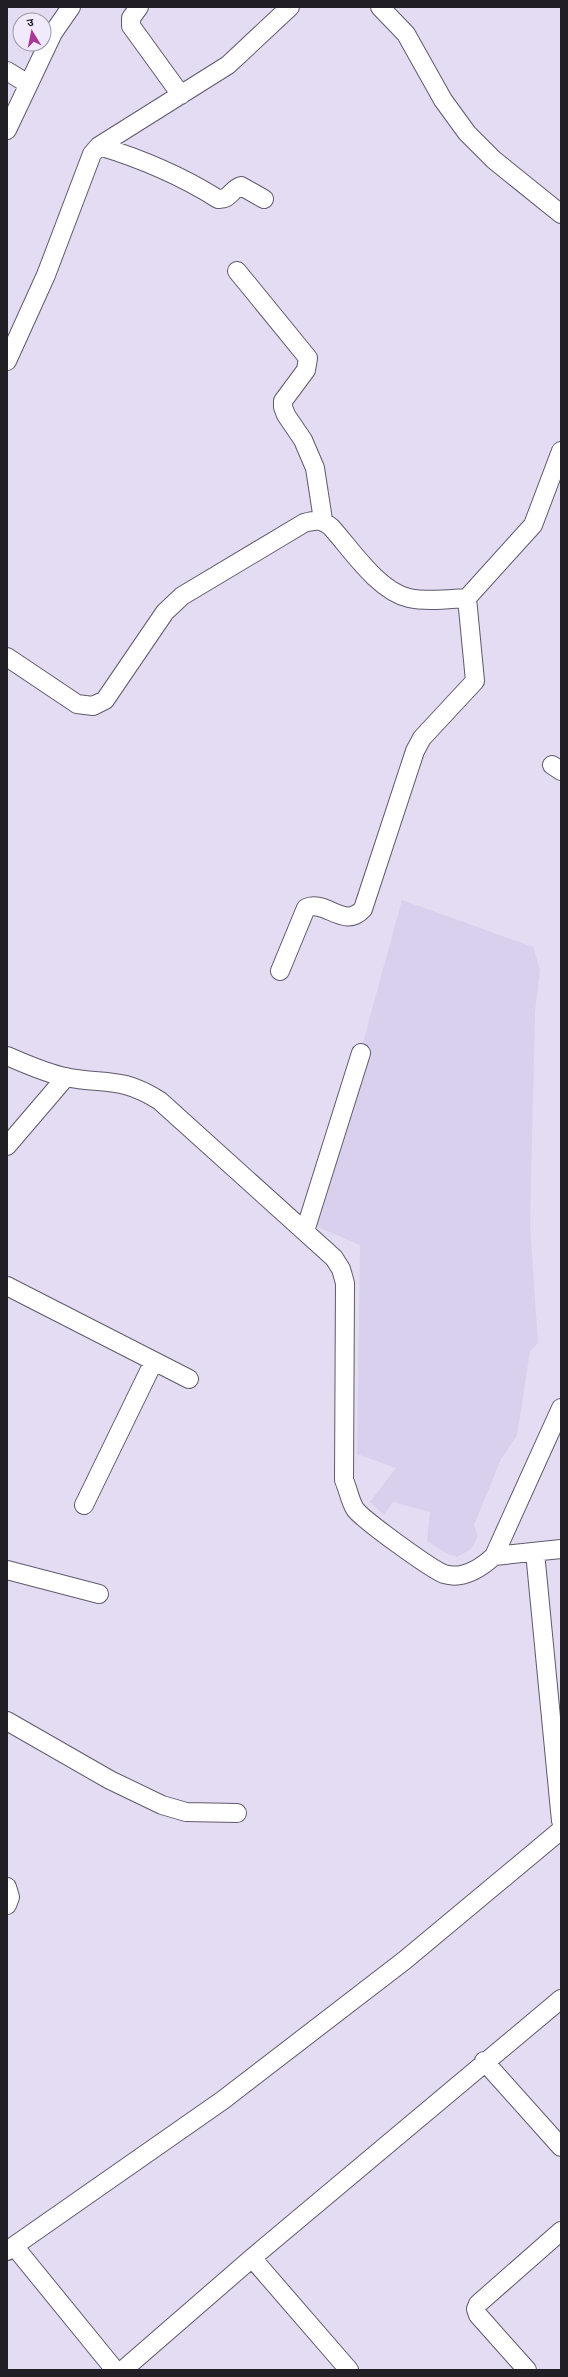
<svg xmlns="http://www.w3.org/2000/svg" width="568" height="2377" font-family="'Source Sans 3','Noto Sans Devanagari',sans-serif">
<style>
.built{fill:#d9d0ed}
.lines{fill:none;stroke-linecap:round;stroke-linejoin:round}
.minor-casing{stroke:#605a6c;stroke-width:20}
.minor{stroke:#fff;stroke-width:18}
</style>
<rect width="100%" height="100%" fill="#e3dcf2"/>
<path class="built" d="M402,900l131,47 7,23 -5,42 -5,214 8,117 -8,8 -13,84 -16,24 -27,66 4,11 -7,13 -14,8 -11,-4 -19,-12 3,-29 -37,-10 -9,13 -14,-13 26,-34 -39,-14 3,-209 -47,-20z"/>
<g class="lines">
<g class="minor-casing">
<path id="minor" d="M139,7l-8,11v8l50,69
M380,7l26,27 37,66 24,33 27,27 67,54
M7,71l21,13
M7,130l46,-97 18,-26
M99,146c43,13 81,29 119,53 12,1 13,-10 23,-13l23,13
M237,271l71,87 -2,12 -23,31v6l3,8 17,25 12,28 8,52
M7,361l39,-86 46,-121 7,-8 129,-81 62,-58
M7,657l70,47 16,2 12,-6 60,-88 17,-16 122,-73c12,-3 17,-4 27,4 20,22 47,64 78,71 18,4 40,1 58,0l66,-73 28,-74
M552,765l9,6
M280,971l26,-63c20,-9 38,22 57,1l52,-158 7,-13 53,-57 -8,-83
M7,1056c19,8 38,17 58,21 41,8 56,-1 95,24l174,157 7,11 4,14 -1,197c4,9 6,21 11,29 8,11 76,60 89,65 19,6 37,-6 50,-18l67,-148
M7,1146l59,-69
M305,1231l56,-178
M7,1286l182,93
M84,1505l70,-144
M535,1552l26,269
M494,1556l67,-7
M7,1570l92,24
M7,1721l103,59 52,25 24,7 51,1
M7,1887l3,10 -3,8
M484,2061l77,86
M14,2246l209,-146 182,-140 156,-130
M7,2251l7,-5 101,124
M252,2258l97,112
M123,2370l129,-112 309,-259
M527,2370l-49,-55 -2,-6 2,-5 83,-73"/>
</g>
<use href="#minor" class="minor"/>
</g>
<rect width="568" height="2377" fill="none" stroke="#211e26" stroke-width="16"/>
<g transform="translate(32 32) rotate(350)"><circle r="19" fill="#f0eafc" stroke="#9d98a6"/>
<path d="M0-3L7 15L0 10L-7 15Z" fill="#a83895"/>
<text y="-6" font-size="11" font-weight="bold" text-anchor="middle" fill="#211e26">उ</text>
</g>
</svg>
